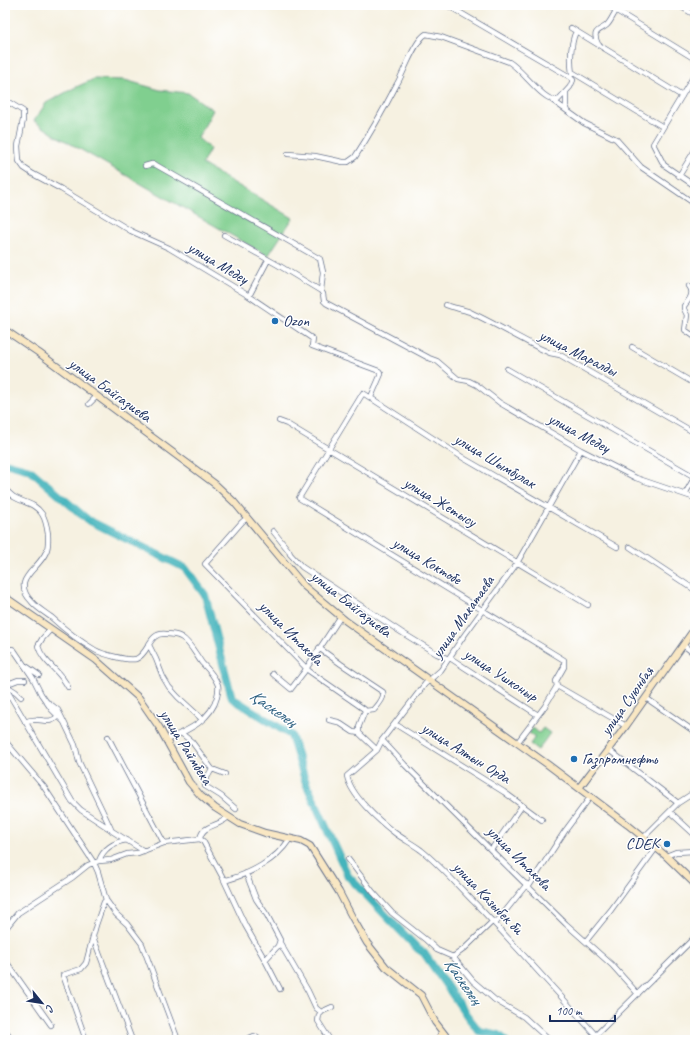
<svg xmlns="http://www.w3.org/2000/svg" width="700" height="1045" font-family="Caveat,sans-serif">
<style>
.green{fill:#80cf8f;stroke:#4e7f76}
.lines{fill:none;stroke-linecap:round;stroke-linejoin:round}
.river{stroke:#45b4bc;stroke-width:8}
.street-casing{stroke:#68738c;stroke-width:6}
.secondary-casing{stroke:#68738c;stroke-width:8}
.street{stroke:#fff;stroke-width:4.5}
.secondary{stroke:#f9e7c3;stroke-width:6}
.poi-dot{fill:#1f6fb2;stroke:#fff;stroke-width:1.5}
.labels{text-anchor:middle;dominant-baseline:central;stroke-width:3;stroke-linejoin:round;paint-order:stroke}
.street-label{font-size:16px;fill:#1b2f5e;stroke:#fff}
.poi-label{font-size:16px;fill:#1b2f5e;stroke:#fff;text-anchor:start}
.water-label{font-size:17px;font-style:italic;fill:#2a5e7f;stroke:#fff}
</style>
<rect width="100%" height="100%" fill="#fff"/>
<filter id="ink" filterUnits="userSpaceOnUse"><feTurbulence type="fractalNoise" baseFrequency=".025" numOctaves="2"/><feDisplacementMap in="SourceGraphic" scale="8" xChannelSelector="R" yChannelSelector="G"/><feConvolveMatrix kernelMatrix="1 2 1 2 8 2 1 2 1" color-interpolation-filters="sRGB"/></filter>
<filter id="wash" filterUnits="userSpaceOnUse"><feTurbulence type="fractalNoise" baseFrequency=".012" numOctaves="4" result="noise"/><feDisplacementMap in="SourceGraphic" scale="16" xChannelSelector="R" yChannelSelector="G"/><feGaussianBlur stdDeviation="0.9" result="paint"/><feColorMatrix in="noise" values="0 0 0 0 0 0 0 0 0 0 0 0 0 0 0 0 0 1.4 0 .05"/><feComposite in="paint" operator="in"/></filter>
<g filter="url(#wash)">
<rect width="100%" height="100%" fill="#f6f1e1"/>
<path class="green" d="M94,79l31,1 35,10 28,3 25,17 -15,28 12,11 -8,15 91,54 -25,38 -213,-121 -21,-14 12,-18 28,-15z
M533,728l6,5 4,-5 7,5 -12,17 -8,-6 5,-7 -6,-4z"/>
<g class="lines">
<path class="river" d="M5,463l25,7 58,50 97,48 20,27 27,103 59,37 15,48 42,93 70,73 6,4 44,64 11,14 20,4 6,5"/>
</g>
</g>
<g filter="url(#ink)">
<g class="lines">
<g class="street-casing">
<path id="street" d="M607,5l88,54
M678,5l17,10
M571,28l111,68
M598,44c-7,-14 2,-13 9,-19 4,-4 6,-10 9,-14
M572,72l91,55
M572,74c-2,-15 -2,-29 4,-43
M695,74l-42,70 11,21 31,21
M566,93v13l2,5
M5,100l18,11v9l-5,26 1,15 5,7 9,6 28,15 70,42 38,17 80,48 64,43 -1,7 67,25 2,3 -10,23
M552,100l32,23 32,16 25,28 54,37
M288,154l27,2 28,6h5l7,-5c15,-23 29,-48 42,-73 7,-12 18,-44 29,-50l15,3 68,25c14,8 35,41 49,38l12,-13 3,-7 -3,-3 -123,-72
M145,166l7,-2 4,1 164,94 3,13 -2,19
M679,176l16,-26
M224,235l54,30 43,26 2,3 1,7 2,2 103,55 8,3 21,18 11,2 8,4 23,18 81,47 55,28 59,20
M689,286c6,7 0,14 -5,20v3l3,6 -2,15 10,7
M249,296l19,-36
M446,305c8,3 16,4 24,7 23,11 46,24 69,36l11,5 10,2 135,78
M632,347l63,37
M507,369l186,107v4l-8,14
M89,404l7,-7
M279,421l8,3 301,181
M581,450l-64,113 -54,74 -22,33 -16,14 -43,56 -5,10 -30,26c4,20 32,45 48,57 8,6 18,11 26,17 20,16 36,35 54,53 43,45 84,91 125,137
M5,489c3,3 6,6 9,8 10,6 21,6 28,17 4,6 5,13 6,20 0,6 1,12 -2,18 -8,19 -36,27 -14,50 5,6 12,10 19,15 13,12 28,24 44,33 7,4 32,11 41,9 14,-6 12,-27 30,-25 5,0 11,1 15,3 9,5 15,18 21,26 6,6 13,14 16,22 1,4 0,8 -1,12 -6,24 -31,34 -51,43
M247,518l-5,4 -37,42 104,107 55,38 1,2
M273,531l16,20 1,3 12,13 99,65 36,22 12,5
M630,547l65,43
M51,629l-9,10 -4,7c5,17 22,24 30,41
M149,645l7,14 7,18 6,10 9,10 25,23
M683,645l12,9
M319,648l22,16 42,28c2,6 -5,13 -9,18l-9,1
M5,650l7,-1 2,1 19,28 8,16 11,16 12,12 11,23 4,17 24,50 8,17 1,2 32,20
M450,658l88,57
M26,666l13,9
M273,674l18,15 13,-17 37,-56
M5,685l13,-5h7
M5,685l11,7 5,5
M557,686l69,40
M5,687l67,114 9,9 29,19
M646,698l49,34
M49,703l9,7 5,10
M365,711l-6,15v7l18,17
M329,720l9,2 15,10 6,1
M25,722c13,-7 23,5 33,-6
M395,724l109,68 38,28
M181,733l11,9 20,27 13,5
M108,737l56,106
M382,740l23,25 95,94 66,65 46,41 26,29
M5,741l39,46 50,76 4,9 8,28
M517,743l28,-37 12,-20 -1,-5 8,-14v-7l-265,-162 64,-105 102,66 152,88
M609,750l69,53
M212,769l-6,10 -1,7 16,10 15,13
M670,812l25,23
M644,837l34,-34 17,-11
M200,839c2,-15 19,-12 28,-22
M491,850l31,-44
M666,856l10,-4 19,-1
M348,859l25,33 19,21 34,27 11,10 16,7 20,24 14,12 8,7 29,17 25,23
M99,861c4,-12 15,-19 28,-21
M246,873l10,26 11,16 13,25 -2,6 -13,14 15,29
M223,878l22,47 20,35
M529,886l36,-55 26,-35
M495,924l32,-40
M5,929l13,-16 55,-36 15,-12 11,-4 12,-1 16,-6 11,-1 26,-10 36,-4 3,2 20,37 4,2c23,-6 49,-20 62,-40
M93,937l39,103
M586,941l25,-31 45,-62
M280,943l28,48 8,17 5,4 11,-5
M453,957l11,-8 29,-28
M5,960l46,65
M323,1011l-4,4 -1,6 12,19
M5,1030l7,10
M596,1035l99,-98
M86,1040l-23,-65 18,-6 5,-6 10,-38 8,-23 2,-2 10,14 11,10 15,20 36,96
M245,1040l9,-4 7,4"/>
</g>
<g class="secondary-casing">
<path id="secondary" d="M5,330l34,23 176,131 19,18 70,84 42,35 201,143 81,61 38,31 29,28
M5,597l91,63 43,38 20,29 30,55 12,14 14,12 25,16 25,9 36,8 9,5 29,46 13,25 15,26 19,24 35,28 14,27 14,18
M579,788l47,-62 69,-98
M439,1040l3,-8"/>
</g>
<use href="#street" class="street"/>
<use href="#secondary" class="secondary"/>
</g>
</g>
<g class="poi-dot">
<circle cx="275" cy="321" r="4"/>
<circle cx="574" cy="759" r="4"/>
<circle cx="667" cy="844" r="4"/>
</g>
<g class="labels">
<g class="street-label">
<text transform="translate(218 263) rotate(31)">улица Медеу</text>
<text transform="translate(578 353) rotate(27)">улица Маралды</text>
<text transform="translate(110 390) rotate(36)">улица Байгазиева</text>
<text transform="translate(579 433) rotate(28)">улица Медеу</text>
<text transform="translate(495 461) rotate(31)">улица Шымбулак</text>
<text transform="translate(440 502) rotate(31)">улица Жетысу</text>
<text transform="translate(427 561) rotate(31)">улица Коктобе</text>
<text transform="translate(351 604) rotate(38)">улица Байгазиева</text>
<text transform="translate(463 617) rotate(-55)">улица Макатаева</text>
<text transform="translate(291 633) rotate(45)">улица Итакова</text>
<text transform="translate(501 675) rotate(33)">улица Ушконыр</text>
<text transform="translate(627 701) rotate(-55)">улица Суюнбая</text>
<text transform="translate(186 747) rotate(58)">улица Раймбека</text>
<text transform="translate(466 753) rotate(32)">улица Алтын Орда</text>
<text transform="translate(519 858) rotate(45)">улица Итакова</text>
<text transform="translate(488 898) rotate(46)">улица Казыбек би</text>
</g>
<g class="poi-label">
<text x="283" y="321">Ozon</text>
<text x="582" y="759">Газпромнефть</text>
<text x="659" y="844" text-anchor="end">CDEK</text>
</g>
<g class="water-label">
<text transform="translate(273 708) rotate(35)">Қаскелең</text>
<text transform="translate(463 981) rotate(55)">Қаскелең</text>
</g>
</g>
<rect width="700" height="1045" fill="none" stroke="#fff" stroke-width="20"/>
<g transform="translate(42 1003) rotate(120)" stroke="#ffffff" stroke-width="3" paint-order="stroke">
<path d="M0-3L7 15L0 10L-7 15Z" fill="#1b2f5e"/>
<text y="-6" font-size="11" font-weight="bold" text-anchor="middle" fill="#1b2f5e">С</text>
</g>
<path d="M550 1015v6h65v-6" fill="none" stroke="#1b2f5e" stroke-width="2"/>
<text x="556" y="1015" font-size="12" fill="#1b2f5e" stroke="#ffffff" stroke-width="3" paint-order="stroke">100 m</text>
</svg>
